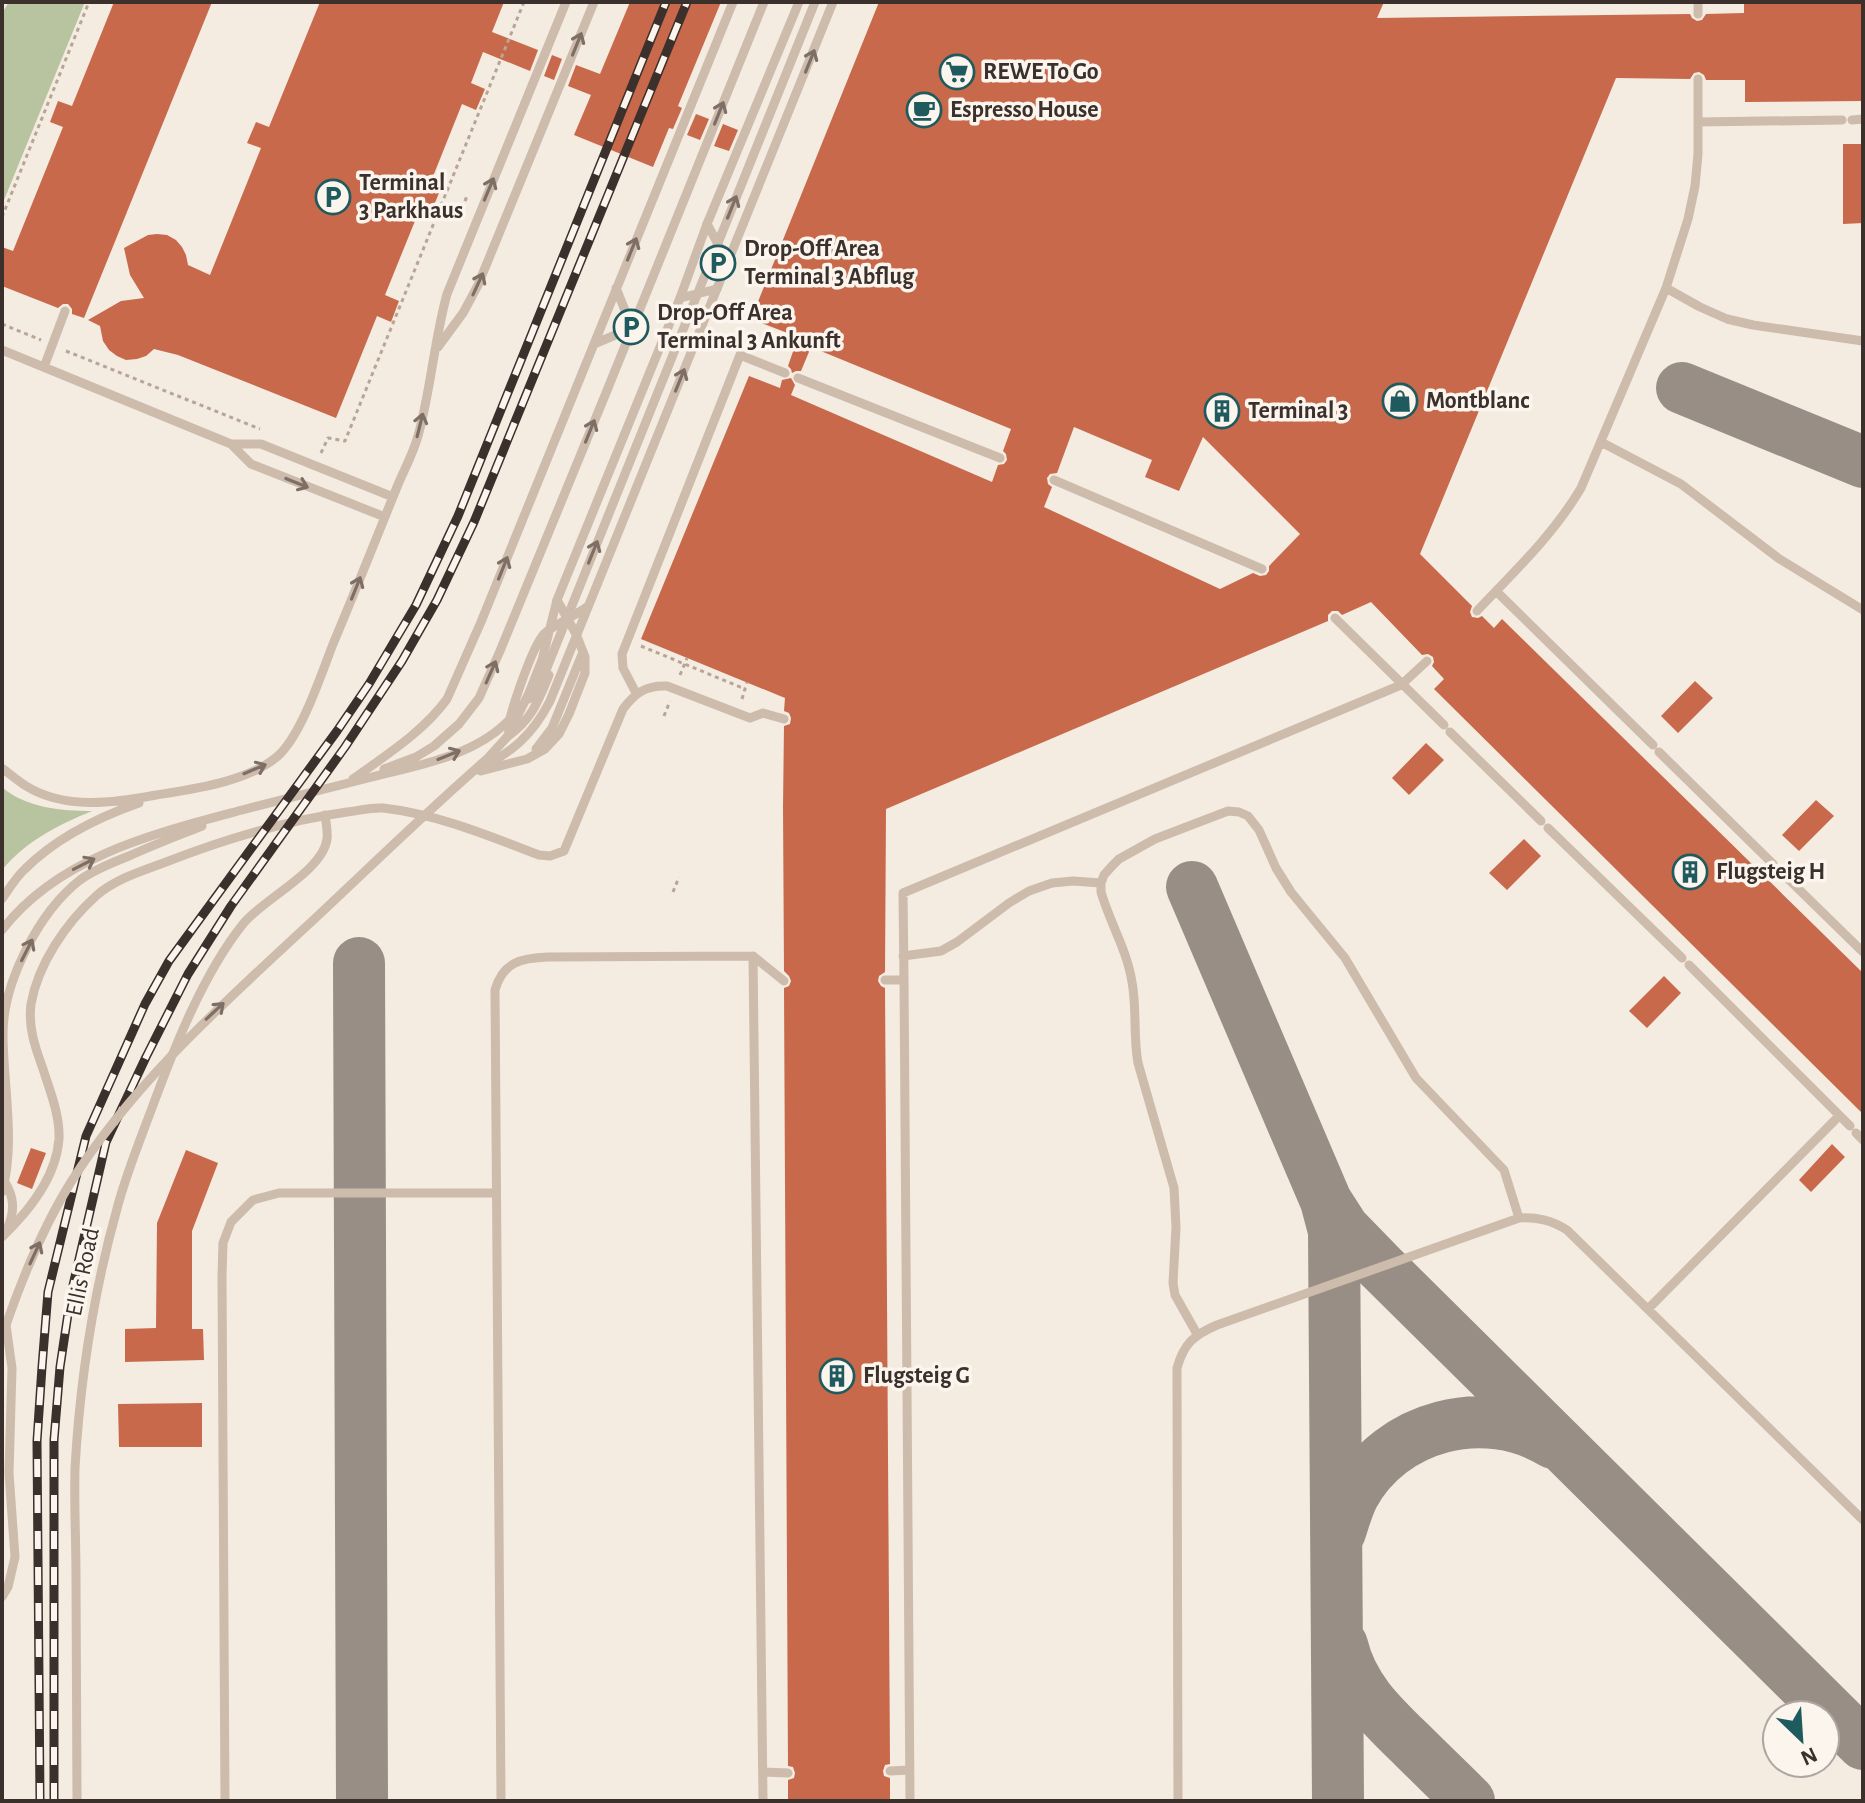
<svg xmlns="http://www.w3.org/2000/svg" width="1865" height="1803" font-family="'Alegreya Sans',sans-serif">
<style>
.green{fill:#b8c4a0}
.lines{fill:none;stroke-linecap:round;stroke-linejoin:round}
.taxiway{stroke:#988e86;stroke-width:52}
.building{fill:#c8694b;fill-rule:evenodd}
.path{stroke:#b9a596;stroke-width:3;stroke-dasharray:4 4;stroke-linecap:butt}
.service{stroke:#cdbbac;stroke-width:9}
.rail-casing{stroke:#3b302b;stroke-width:9}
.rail{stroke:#fbf5ee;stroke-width:6;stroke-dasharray:18;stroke-linecap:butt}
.service-bridge{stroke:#cdbbac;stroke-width:9}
.oneway{stroke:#7d6f65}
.labels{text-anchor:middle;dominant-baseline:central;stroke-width:7;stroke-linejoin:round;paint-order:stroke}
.poi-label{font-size:24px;font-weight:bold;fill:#3b302b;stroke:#fbf5ee;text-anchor:start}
.street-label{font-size:24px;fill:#3b302b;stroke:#fbf5ee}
</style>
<rect width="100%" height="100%" fill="#f4ebe1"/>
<path class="green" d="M9,2h76l-83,203v-192z
M2,787c23,21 61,24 90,24 -34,14 -66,30 -90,59z"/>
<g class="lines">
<path class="taxiway" d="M1682,388l181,74
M1192,887l134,314 8,30 4,570
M359,963l3,838
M1326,1201l18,28 37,38 482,477
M1340,1532c4,-12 7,-24 13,-36 38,-71 132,-95 200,-53
M1342,1645c10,43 39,70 70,100 19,19 38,37 57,56"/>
</g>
<path class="building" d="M114,2h98l-128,316 -12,-4v-5l-4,-5h-5l-5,4 -56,-22v-39l11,4 50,-124 -13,-5 8,-21 14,5z
M320,2h184l-12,30 46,18 -8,21 -47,-19 -12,31 14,6 -9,21 -14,-6 -32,80 11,4 -11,27 -11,-4 -34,84 14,6 -8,21 -14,-6 -41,102 -158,-63 -24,-6 -8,7 -9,3 -11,1 -9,-4 -8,-6 -6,-9 -3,-15 -12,-6 33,-19 23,-3 -14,-23 -6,-27 24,-13 9,-1 10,1 9,5 6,7 4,8 2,10 22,10 51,-127 -14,-5 9,-21 13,5z
M630,2h91l-43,104 4,2 -9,21 -4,-1 -16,39 -79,-32 17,-40 -23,-9 8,-21 24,9z
M879,2h505l-7,16 313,-4 2,4 5,3 5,-1 4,-6 38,-1v-11h119v99l-118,1v-22h-39l-2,-5 -5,-3 -5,1 -4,6 -74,-1 -196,476 52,52 -2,6 2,5 6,1 4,-2 12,12 8,-9 361,354v141l-429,-425 10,-10 -12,-13 2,-4 -1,-5 -5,-3 -6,1 -51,-53 -29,13 -4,-4h-6l-4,4v6l-442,188 -1,163 -6,4 -1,5 3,5 4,2 5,776 -5,1 -2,6 1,5 6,2v23h-102v-21l6,-2 1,-5 -2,-6 -5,-1 -4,-778 5,-2 2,-5 -2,-5 -5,-5 -1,-164 1,-81 6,-2 1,-6 -2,-5 -5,-2 1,-13 -144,-59 108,-263 31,12 2,-8 9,-2 4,7 -4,10 201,87 6,-17 6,-1 3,-4 -1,-6 -3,-3 8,-22 -200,-82 -10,24h-5l-4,2 -1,-4 -3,-3 10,-29 -47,-18zM1074,427l78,33 -7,17 34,14 24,-54 97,97 -31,32v5l-3,4 -6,1 -7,-3 -33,16 -176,-82 8,-20 -4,-3 -1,-6 3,-4 7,-1z
M552,55l10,4 -8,21 -10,-4z
M696,114l13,5 -9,21 -13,-5z
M723,124l15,6 -9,21 -15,-5z
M1843,144h20v79l-20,1z
M1695,681l18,17 -35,35 -17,-17z
M1426,743l18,17 -35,35 -17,-17z
M1816,800l18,16 -35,35 -17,-16z
M1524,839l17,17 -34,34 -18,-17z
M1664,976l17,17 -34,35 -18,-17z
M1832,1144l13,13 -34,35 -12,-12z
M31,1148l15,5 -14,36 -15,-6z
M186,1150l32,13 -26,68v98h11l1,31 -79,2v-33l31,-1 1,-105z
M202,1403v44h-83l-1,-43z"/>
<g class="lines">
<path class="path" d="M459,216l8,-20
M2,217l87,-215
M2,324l39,16
M66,351l194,78
M321,453l7,-15 17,3 179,-439
M641,646l104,43
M680,675l7,-17
M742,699l5,-17
M664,716l6,-15
M673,892l6,-15"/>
<path class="service" d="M1698,14v-12
M1852,120l11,-1
M1698,122l144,-2
M1666,288l34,19 27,12 26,6 110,16
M594,344l38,-16 -16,-40
M438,347l25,-34 15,-28 116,-283
M2,350l229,94h30l132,53
M44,367l21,-56
M798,378l202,80
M1601,442l80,42 97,74 85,52
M231,444l20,20 134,53
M1054,480l208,89
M1496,591l157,154
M557,600l123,-302 27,-74 92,-222
M1477,611c37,-39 77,-77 104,-123l85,-200 22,-69 7,-33 3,-32v-75
M1335,618l109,107
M636,693l-13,-25 -1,-14 118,-299 45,18
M529,699l17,-29 269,-668
M1450,732l91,89
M507,737c25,-18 31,-35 42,-62
M536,749l16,-21 31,-76
M1659,752l114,112
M2,768c8,6 16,13 24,18 39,24 88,17 130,9 38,-6 97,-14 125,-42 22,-23 40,-78 52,-109 22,-52 43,-105 64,-157 7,-17 16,-33 21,-51 13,-47 16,-95 29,-142l119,-292
M384,769l32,-12 18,-11 25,-22 20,-26 21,-47 108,-263 156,-386
M478,770c35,-19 54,-34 72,-69l283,-699
M481,771l46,-12 18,-10 14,-15 10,-20 16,-41v-16l-9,-23
M353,779c33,-24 70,-47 94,-80l34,-77 252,-620
M1548,828l134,130
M1780,871l83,81
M2,899c7,-10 14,-22 23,-30 31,-31 74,-52 114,-66
M2,930c57,-74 154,-97 240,-120 44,-11 87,-22 130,-33 47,-12 104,-21 139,-59
M753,956l10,845
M903,956l38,-5 16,-9 52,-39 20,-12 23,-8 21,-2 28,2
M1689,965l161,161
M885,980h19l-1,-87 498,-208 26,-24
M904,980l6,821
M1856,1133l7,7
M5,1182c9,15 10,28 3,45
M2,1192c14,-50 1,-107 1,-158 0,-52 36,-122 77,-154 15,-11 32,-17 49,-24 24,-11 48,-20 73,-30
M2,1237c27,-26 54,-59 57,-98 1,-24 -9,-48 -16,-70 -8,-22 -15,-42 -12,-65 7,-40 35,-81 65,-108 19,-17 46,-25 70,-34 59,-23 118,-41 181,-50 11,-1 24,-5 36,-4 54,6 106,28 156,47l11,1 14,-5 59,-142c12,-16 23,-24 44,-23l83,32 13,-5 21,6
M1648,1309l191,-193
M1197,1334l-22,-39 -2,-12 3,-56 -2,-39 -36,-125c-5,-27 -1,-55 -6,-81 -5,-32 -22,-59 -31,-90v-9l3,-8 8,-9 7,-7 36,-20 73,-28 11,1 9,4 11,14 17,38 15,24 54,66 71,120 88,92 15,48
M2,1597l6,-10 7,-30 -6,-84 3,-105 -6,-43
M890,1771l20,-1
M763,1772l25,1
M77,1801c0,-75 -1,-149 -1,-224 0,-36 -2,-73 -1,-109 5,-88 19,-178 43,-263 9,-33 22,-65 34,-97 22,-60 51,-134 91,-184 20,-25 80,-53 84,-85 1,-7 -1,-16 -2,-24
M225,1801l-3,-525 1,-33 8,-21 22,-22 26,-7h217
M501,1801l-6,-811c8,-28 26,-32 53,-33l205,-1 31,25
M1178,1801l-1,-433c7,-25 17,-33 40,-43l302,-107c18,-1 32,2 48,12l296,290"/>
<g class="rail-casing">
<path id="rail" d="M40,1801l-3,-360 5,-74 6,-75 38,-156 59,-132 24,-43 168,-230 32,-47 47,-79 42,-89 208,-514
M54,1801v-361l6,-73 11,-73 35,-152 40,-85 42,-83 43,-68 114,-159 57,-86 35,-61 37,-78 213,-520"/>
</g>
<use href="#rail" class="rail"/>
<path class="service-bridge" d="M707,224l21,38
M680,298l37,-9
M557,600l19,34
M508,729c2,-17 24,-82 36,-95 8,-8 32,-19 43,-27
M6,1325c17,-49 37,-98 65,-143 63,-100 152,-178 238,-258 59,-55 117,-112 178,-165l20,-22 22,-44 13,-33 15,-60"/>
</g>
<defs><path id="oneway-shaft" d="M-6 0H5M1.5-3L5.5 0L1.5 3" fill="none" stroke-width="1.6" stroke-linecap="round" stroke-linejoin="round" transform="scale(2)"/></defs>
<g class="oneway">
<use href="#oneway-shaft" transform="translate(577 44) rotate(-68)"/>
<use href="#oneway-shaft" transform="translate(810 61) rotate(-68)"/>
<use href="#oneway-shaft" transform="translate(719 113) rotate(-68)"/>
<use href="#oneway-shaft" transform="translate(489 189) rotate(-67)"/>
<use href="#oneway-shaft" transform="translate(732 207) rotate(-68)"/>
<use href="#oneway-shaft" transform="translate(632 249) rotate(-68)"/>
<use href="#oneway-shaft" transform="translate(478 284) rotate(-65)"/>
<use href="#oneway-shaft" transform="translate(680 380) rotate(-68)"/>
<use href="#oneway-shaft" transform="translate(420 425) rotate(-76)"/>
<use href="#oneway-shaft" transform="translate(590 431) rotate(-68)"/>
<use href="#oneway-shaft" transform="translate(297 483) rotate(22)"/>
<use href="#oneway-shaft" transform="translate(593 552) rotate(-68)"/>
<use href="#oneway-shaft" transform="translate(503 568) rotate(-68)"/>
<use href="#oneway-shaft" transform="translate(356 588) rotate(-68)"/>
<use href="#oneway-shaft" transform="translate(491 672) rotate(-66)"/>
<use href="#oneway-shaft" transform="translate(449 755) rotate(-22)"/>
<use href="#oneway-shaft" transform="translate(255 769) rotate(-23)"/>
<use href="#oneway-shaft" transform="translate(84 864) rotate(-27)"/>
<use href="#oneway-shaft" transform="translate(27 950) rotate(-63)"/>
<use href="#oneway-shaft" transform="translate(215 1011) rotate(-43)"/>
<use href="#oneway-shaft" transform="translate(35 1253) rotate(-65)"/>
</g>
<defs>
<g id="supermarket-ring" transform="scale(1.8)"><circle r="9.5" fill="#fbf5ee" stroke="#1f5a5e" stroke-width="1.5"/><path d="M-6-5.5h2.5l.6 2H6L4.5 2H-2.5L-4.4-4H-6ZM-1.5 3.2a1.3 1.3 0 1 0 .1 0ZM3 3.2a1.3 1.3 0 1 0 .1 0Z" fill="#1f5a5e"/></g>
<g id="cafe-ring" transform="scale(1.8)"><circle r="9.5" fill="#fbf5ee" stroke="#1f5a5e" stroke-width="1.5"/><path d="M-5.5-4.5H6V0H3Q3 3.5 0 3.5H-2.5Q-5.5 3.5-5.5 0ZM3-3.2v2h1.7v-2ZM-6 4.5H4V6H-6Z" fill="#1f5a5e"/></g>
<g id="parking-ring" transform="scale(1.8)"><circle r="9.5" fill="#fbf5ee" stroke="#1f5a5e" stroke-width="1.5"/><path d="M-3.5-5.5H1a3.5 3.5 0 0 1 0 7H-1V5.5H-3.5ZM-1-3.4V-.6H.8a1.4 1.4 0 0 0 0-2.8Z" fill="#1f5a5e"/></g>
<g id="shop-ring" transform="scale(1.8)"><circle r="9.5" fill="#fbf5ee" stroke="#1f5a5e" stroke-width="1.5"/><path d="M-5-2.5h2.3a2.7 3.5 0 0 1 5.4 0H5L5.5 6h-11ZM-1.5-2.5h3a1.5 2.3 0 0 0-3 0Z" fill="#1f5a5e"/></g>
<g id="building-ring" transform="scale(1.8)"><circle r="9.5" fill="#fbf5ee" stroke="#1f5a5e" stroke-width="1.5"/><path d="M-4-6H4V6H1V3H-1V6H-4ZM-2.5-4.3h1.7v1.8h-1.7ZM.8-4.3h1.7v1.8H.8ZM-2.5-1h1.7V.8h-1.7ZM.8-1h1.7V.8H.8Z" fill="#1f5a5e"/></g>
</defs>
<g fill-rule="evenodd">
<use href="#supermarket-ring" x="957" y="72"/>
<use href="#cafe-ring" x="924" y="110"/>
<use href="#parking-ring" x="333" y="197"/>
<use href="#parking-ring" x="718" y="263"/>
<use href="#parking-ring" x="631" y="327"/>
<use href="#shop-ring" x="1400" y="401"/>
<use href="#building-ring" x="1222" y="411"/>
<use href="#building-ring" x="1690" y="872"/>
<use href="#building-ring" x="837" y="1376"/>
</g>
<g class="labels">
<g class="poi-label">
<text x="983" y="72">REWE To Go</text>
<text x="950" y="110">Espresso House</text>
<text x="359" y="183">Terminal<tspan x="359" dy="28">3 Parkhaus</tspan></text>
<text x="744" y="249">Drop-Off Area<tspan x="744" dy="28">Terminal 3 Abflug</tspan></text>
<text x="657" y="313">Drop-Off Area<tspan x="657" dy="28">Terminal 3 Ankunft</tspan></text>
<text x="1426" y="401">Montblanc</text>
<text x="1248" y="411">Terminal 3</text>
<text x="1716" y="872">Flugsteig H</text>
<text x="863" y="1376">Flugsteig G</text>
</g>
<g class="street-label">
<text transform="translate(83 1272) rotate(-78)">Ellis Road</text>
</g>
</g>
<rect width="1865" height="1803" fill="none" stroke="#3b302b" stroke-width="8"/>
<g transform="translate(1801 1739) rotate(155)"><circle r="38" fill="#fbf5ee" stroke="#aea6a0" stroke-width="2"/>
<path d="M0-6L14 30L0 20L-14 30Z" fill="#1f5a5e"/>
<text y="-12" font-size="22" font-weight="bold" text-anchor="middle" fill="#3b302b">N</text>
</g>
</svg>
